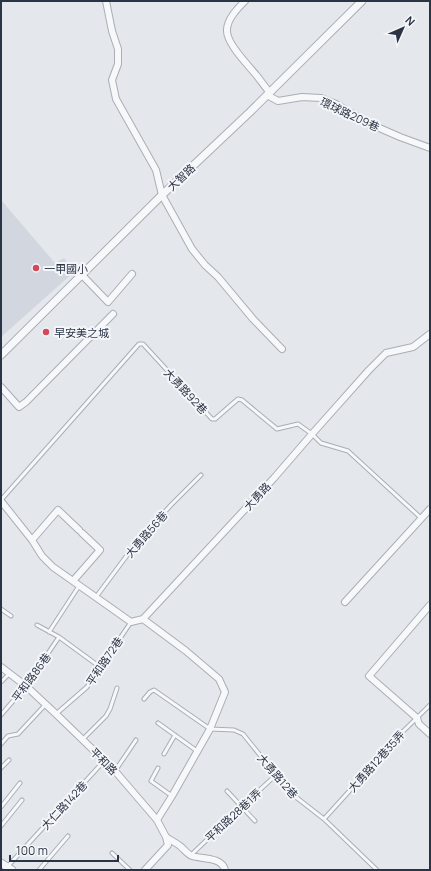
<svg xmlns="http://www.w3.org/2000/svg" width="431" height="871" font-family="Manrope,'Noto Sans TC',sans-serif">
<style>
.built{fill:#d2d6de}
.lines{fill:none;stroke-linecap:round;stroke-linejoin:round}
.service-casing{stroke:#a9aeb7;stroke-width:5}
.minor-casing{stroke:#a9aeb7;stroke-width:8}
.tertiary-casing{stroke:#a9aeb7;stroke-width:9}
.service{stroke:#f7f8fa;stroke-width:3}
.minor{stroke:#f7f8fa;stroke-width:6}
.tertiary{stroke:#f7f8fa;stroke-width:7}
.poi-dot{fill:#d1495b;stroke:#f4f6f9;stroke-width:1.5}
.labels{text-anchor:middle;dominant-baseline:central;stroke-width:4;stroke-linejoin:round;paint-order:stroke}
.street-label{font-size:11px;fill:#2b3445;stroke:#f4f6f9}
.poi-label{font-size:11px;fill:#2b3445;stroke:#f4f6f9;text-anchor:start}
</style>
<rect width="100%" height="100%" fill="#e4e7ec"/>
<path class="built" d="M1,200l54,63 9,-5 10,14 -73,65z"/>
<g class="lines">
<g class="service-casing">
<path id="service" d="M1,500l138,-156h4l69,75h3l23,-20 4,1 35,29 21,-5 14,10 9,9 27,8 73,67
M96,597l38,-51 37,-41 30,-30
M1,609l10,7
M37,625l22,12 41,30
M49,632l30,-46
M1,682l8,-8
M144,699l6,-7 4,-2 56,39 24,1 9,4 33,41 21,23 27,21 53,51
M56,714l31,-27 44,-65
M1,715l25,-29 33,-49
M158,723l39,28
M82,740l24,-24 4,-7 7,-21
M1,744l7,-8 10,-2 28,-30
M164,754l11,-19
M1,768l8,-8
M158,768l-7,13 21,15
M115,771l21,-31
M227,791l28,30
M1,807l19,-24
M324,819l49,-54 8,-12 49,-48
M1,826l21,-26
M112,853l18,17
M190,856l51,-49 35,-32
M8,866l96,-105
M39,870l29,-34"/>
</g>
<g class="minor-casing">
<path id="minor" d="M106,1l6,30 6,18v15l-6,16 4,19 40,71 6,25 30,54 13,16 13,12 35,42 29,30
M245,1c-7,7 -18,18 -18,29 -1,13 21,35 30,46 4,5 8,11 13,17
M267,95l11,6 24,-4 19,1 15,6 32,19 32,14 30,11
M82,275l26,27 24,-28
M1,387l18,20 7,-5 87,-88
M1,501l31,39 10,16 11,11 78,55 12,-3 43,32 33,28 6,13 -15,37 -38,67 -15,24
M32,540l26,-30 21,20
M73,581l27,-31 -18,-17
M345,602l85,-93
M430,605l-61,71 48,42 2,6 11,10
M143,619l131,-141 38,-44 57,-64 17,-17 27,-6 17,-13
M1,667l25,19 30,28 59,57 42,49 9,17 2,8 -23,25
M166,837c4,3 9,5 14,9 4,3 7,8 12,10 10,3 30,1 33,14"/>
</g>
<g class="tertiary-casing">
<path id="tertiary" d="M1,355l161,-160 88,-83 112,-111
M1,863l11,7"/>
</g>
<use href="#service" class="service"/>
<use href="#minor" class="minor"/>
<use href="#tertiary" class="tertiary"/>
</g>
<g class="poi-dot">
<circle cx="36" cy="268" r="4"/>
<circle cx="46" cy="332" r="4"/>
</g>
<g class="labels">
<g class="street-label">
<text transform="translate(350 114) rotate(25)">環球路209巷</text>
<text transform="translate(181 177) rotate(-43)">大智路</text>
<text transform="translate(186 391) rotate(47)">大勇路92巷</text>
<text transform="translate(257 496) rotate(-47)">大勇路</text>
<text transform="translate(146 534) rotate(-49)">大勇路56巷</text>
<text transform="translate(104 661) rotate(-56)">平和路72巷</text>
<text transform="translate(31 677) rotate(-54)">平和路86巷</text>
<text transform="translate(104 761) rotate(45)">平和路</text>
<text transform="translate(376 761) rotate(-48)">大勇路12巷35弄</text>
<text transform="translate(278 776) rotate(49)">大勇路12巷</text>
<text transform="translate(64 805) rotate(-47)">大仁路142巷</text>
<text transform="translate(233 815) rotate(-43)">平和路28巷1弄</text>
</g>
<g class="poi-label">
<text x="44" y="268">一甲國小</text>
<text x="54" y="332">早安美之城</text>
</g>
</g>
<rect width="431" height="871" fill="none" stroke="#2b3445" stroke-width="4"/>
<g transform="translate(403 28) rotate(45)" stroke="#f4f6f9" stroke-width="3" paint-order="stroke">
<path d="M0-3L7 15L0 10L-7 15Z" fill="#2b3445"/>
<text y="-6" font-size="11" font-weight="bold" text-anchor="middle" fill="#2b3445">N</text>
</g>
<path d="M10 855v6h108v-6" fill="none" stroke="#2b3445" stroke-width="2"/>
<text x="16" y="855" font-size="12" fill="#2b3445" stroke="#f4f6f9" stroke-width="3" paint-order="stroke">100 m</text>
</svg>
